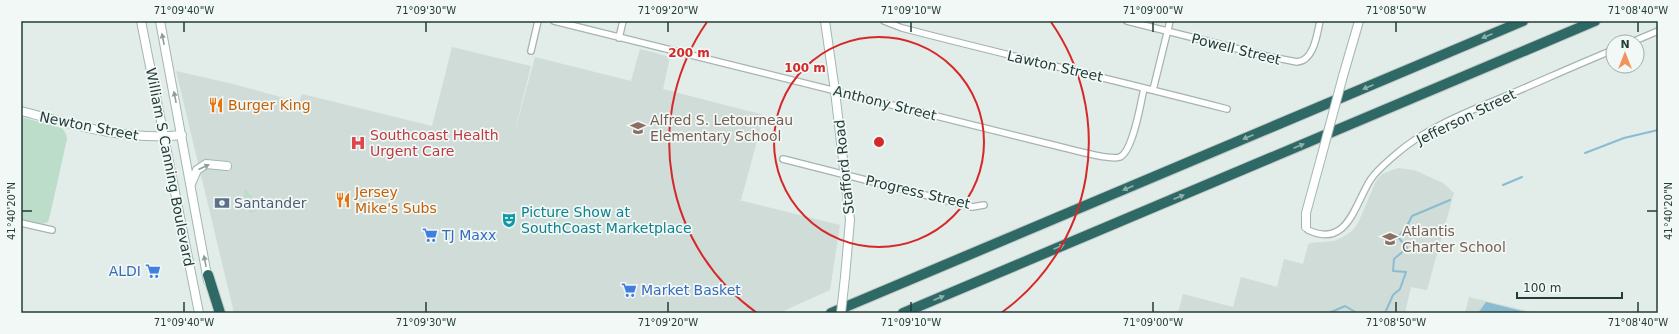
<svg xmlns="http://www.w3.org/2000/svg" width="1679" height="334" font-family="'DejaVu Sans',sans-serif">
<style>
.built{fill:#d0dcd8}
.green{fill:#bbddc9}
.water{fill:#8abcd1}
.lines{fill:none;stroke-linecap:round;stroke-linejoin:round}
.stream{stroke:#8abcd1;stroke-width:2}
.street-casing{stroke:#a5b4b1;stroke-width:8}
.secondary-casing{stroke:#a0b8b2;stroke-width:10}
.highway-casing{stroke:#c1c9c8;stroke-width:12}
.street{stroke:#fff;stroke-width:5.5}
.secondary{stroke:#fff;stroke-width:8}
.highway{stroke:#2e6965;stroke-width:10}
.secondary-bridge-casing{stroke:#a0b8b2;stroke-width:10;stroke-linecap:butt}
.secondary-bridge{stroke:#fff;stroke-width:8}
.oneway{fill:#90b0ae}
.oneway2{fill:#909e9c}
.ticks{fill:none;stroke:#223d39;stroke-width:1.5}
.ring{fill:none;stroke:#d62828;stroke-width:2}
.labels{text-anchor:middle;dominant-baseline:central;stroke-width:3.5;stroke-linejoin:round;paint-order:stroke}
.street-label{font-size:14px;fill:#223d39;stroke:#f2f8f6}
.food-label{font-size:14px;fill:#c56008;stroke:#f2f8f6;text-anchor:start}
.education-label{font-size:14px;fill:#785e54;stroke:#f2f8f6;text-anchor:start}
.health-label{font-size:14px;fill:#be3a42;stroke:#f2f8f6;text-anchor:start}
.service-label{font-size:14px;fill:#4e5e75;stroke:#f2f8f6;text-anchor:start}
.culture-label{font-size:14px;fill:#0d838f;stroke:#f2f8f6;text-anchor:start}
.shop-label{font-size:14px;fill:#366cbe;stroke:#f2f8f6;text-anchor:start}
.centre{fill:#d62828;stroke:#f2f8f6;stroke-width:2}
.ring-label{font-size:12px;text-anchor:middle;font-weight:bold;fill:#d62828;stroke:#f2f8f6;stroke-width:3.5;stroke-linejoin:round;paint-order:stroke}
.neatline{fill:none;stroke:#223d39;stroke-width:1.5}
.ticks-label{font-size:10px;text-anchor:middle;fill:#223d39}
</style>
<rect width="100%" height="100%" fill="#e2ece9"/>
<path class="built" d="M452,47l79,19 -19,76 23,-85 96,24 9,-32 30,8 -7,32 101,26 -23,85 -10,-2 109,27 -10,65 -51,23h-545l-58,-242 53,12 70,19 3,-8 130,32z
M1398,168l16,2 29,13 11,10 -27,97 -16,-3 -6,26h-227l5,-19 50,13 8,-30 36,10 7,-28 19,5 5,-19 2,-2 24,-2 9,-4 9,-6 6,-8 18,-42 6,-7z
M1469,297l67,16h-71z"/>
<path class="green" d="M21,117l41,11 4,6 1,5 -17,76 -2,7c-8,4 -19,-1 -27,-3z
M245,189l11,12v8l-3,4 -5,-1 1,-2 4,-1 -2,-12 -6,1 -1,-7z"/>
<path class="water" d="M1486,302l44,11h-52z"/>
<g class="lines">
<path class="stream" d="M1585,153l39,-15 34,-8
M1503,185l19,-8
M1329,313l16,-7 12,7
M1385,313l8,-18 7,-6 6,-17 -13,-1 1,-12 13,-11 -9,-11 8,-9 6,-12 38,-16"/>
<g class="street-casing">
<path id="street" d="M554,21l499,124c14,3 56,16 67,12 13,-6 21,-55 24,-69
M884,21l18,7c108,28 217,53 325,81
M1127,21l139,35 31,6c17,-1 20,-28 23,-41
M619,38l4,-17
M1632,42l26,-11
M531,51l7,-30
M1153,90l17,-69
M783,159l189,48 12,-2
M21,223l31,7
M1306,227l2,3c40,19 47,-27 63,-51 6,-9 16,-17 24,-24 29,-26 70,-42 106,-57 38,-16 75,-33 112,-48"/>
</g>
<g class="secondary-casing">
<path id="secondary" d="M141,21l58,292
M160,21l48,260
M825,21l10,70 15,129 -5,57
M1343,76l16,-55
M21,111c53,14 105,30 161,24
M191,184l6,-14 9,-6 21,2
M1306,227v-14l15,-55"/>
</g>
<g class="highway-casing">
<path id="highway" d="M208,275l12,38
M831,313l692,-292
M903,313l692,-292"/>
</g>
<use href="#street" class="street"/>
<use href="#secondary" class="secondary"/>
<use href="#highway" class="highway"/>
<g class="secondary-bridge-casing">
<path id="secondary-bridge" d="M1321,158l22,-82
M841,313l4,-36"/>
</g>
<use href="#secondary-bridge" class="secondary-bridge"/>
</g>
<defs><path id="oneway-solid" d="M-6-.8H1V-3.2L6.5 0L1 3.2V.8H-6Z"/></defs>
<g class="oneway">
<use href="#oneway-solid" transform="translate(1487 36) rotate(157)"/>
<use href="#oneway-solid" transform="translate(1368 87) rotate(157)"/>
<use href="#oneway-solid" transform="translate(1248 137) rotate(157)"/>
<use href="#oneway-solid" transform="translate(1299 146) rotate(-23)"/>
<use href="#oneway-solid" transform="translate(1128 188) rotate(157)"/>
<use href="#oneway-solid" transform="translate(1179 197) rotate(-23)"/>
<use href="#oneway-solid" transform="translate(1059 247) rotate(-23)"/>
<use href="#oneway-solid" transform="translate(939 298) rotate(-23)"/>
</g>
<g class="oneway2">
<use href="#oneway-solid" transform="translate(163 39) rotate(-101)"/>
<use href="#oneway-solid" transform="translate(175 97) rotate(-101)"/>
<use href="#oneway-solid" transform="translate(204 167) rotate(-24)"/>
<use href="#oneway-solid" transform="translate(205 261) rotate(-101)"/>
</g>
<path class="ticks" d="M184,22v10M426,22v10M668,22v10M911,22v10M1153,22v10M1396,22v10M1638,22v10M22,211h10M1647,211h10M184,302v10M426,302v10M668,302v10M911,302v10M1153,302v10M1396,302v10M1638,302v10"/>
<g class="ring">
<circle cx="879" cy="142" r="105"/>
<path d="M757 313A210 210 0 0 1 707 22M1051 22A210 210 0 0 1 1001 313"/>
</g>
<defs>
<g id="restaurant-bare" transform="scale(1.2)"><path d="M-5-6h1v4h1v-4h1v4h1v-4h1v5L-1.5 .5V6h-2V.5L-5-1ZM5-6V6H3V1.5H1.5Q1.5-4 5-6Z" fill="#e8710a" stroke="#f2f8f6" stroke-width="2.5" paint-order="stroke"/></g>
<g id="school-bare" transform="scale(1.2)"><path d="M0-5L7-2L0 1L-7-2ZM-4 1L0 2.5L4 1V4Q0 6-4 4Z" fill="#8d6e63" stroke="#f2f8f6" stroke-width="2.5" paint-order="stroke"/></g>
<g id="hospital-bare" transform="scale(1.2)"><path d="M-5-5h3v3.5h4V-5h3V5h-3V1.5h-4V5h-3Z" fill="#e0444e" stroke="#f2f8f6" stroke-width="2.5" paint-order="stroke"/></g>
<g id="bank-bare" transform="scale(1.2)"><path d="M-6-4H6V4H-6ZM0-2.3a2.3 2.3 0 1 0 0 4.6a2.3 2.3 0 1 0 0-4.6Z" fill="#5c6f8a" stroke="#f2f8f6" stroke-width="2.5" paint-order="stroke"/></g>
<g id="theatre-bare" transform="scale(1.2)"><path d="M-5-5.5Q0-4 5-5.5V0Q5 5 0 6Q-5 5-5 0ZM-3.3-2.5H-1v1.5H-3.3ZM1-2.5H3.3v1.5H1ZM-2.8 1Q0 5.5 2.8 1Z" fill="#0f9aa8" stroke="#f2f8f6" stroke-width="2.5" paint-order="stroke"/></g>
<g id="supermarket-bare" transform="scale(1.2)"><path d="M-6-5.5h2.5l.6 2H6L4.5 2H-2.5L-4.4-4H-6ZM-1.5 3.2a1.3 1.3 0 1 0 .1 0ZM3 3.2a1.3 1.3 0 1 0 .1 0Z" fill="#3f7fe0" stroke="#f2f8f6" stroke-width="2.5" paint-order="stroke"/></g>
</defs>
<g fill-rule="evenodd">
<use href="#restaurant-bare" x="216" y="105"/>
<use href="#school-bare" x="638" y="128"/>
<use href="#hospital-bare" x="358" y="143"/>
<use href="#restaurant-bare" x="343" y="200"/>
<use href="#bank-bare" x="222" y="203"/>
<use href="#theatre-bare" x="509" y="220"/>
<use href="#supermarket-bare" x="430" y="235"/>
<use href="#school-bare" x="1390" y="239"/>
<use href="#supermarket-bare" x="153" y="271"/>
<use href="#supermarket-bare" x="629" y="290"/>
</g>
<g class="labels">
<g class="street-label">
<text transform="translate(1236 49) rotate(14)">Powell Street</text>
<text transform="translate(1055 66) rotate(13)">Lawton Street</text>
<text transform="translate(885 103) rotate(14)">Anthony Street</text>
<text transform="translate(1466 117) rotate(-26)">Jefferson Street</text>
<text transform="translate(89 126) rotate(11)">Newton Street</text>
<text transform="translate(170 167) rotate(79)">William S Canning Boulevard</text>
<text transform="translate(844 167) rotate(-96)">Stafford Road</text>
<text transform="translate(918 192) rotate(13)">Progress Street</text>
</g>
<g class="food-label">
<text x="228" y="105">Burger King</text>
<text x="355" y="192">Jersey<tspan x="355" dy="16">Mike's Subs</tspan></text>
</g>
<g class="education-label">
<text x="650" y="120">Alfred S. Letourneau<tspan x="650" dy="16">Elementary School</tspan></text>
<text x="1402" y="231">Atlantis<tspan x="1402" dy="16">Charter School</tspan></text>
</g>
<g class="health-label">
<text x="370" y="135">Southcoast Health<tspan x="370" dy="16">Urgent Care</tspan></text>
</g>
<g class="service-label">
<text x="234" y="203">Santander</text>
</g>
<g class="culture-label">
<text x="521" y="212">Picture Show at<tspan x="521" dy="16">SouthCoast Marketplace</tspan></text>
</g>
<g class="shop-label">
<text x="442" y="235">TJ Maxx</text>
<text x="141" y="271" text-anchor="end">ALDI</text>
<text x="641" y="290">Market Basket</text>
</g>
</g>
<circle cx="879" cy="142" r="6" class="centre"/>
<g class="ring-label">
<text x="689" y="57">200 m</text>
<text x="805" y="72">100 m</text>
</g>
<rect width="1679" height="334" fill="none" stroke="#f2f8f6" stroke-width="44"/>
<g transform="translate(1625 54)"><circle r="19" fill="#f2f8f6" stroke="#9fadaa"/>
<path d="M0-3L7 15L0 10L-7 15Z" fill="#f1945b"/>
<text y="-6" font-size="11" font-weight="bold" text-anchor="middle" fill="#223d39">N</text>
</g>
<path d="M1517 292v6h105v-6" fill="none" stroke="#223d39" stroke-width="2"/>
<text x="1523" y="292" font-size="12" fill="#223d39" stroke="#f2f8f6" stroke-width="3" paint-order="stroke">100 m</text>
<rect x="22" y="22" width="1635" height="290" class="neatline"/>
<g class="ticks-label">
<text x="184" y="14">71°09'40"W</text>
<text x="426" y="14">71°09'30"W</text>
<text x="668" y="14">71°09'20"W</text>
<text x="911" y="14">71°09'10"W</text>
<text x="1153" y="14">71°09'00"W</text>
<text x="1396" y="14">71°08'50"W</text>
<text x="1638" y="14">71°08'40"W</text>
<text transform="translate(11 211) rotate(-90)" y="4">41°40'20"N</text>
<text transform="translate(1668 211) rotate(-90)" y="4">41°40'20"N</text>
<text x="184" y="326">71°09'40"W</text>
<text x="426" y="326">71°09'30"W</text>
<text x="668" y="326">71°09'20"W</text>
<text x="911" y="326">71°09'10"W</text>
<text x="1153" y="326">71°09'00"W</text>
<text x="1396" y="326">71°08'50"W</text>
<text x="1638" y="326">71°08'40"W</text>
</g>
</svg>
